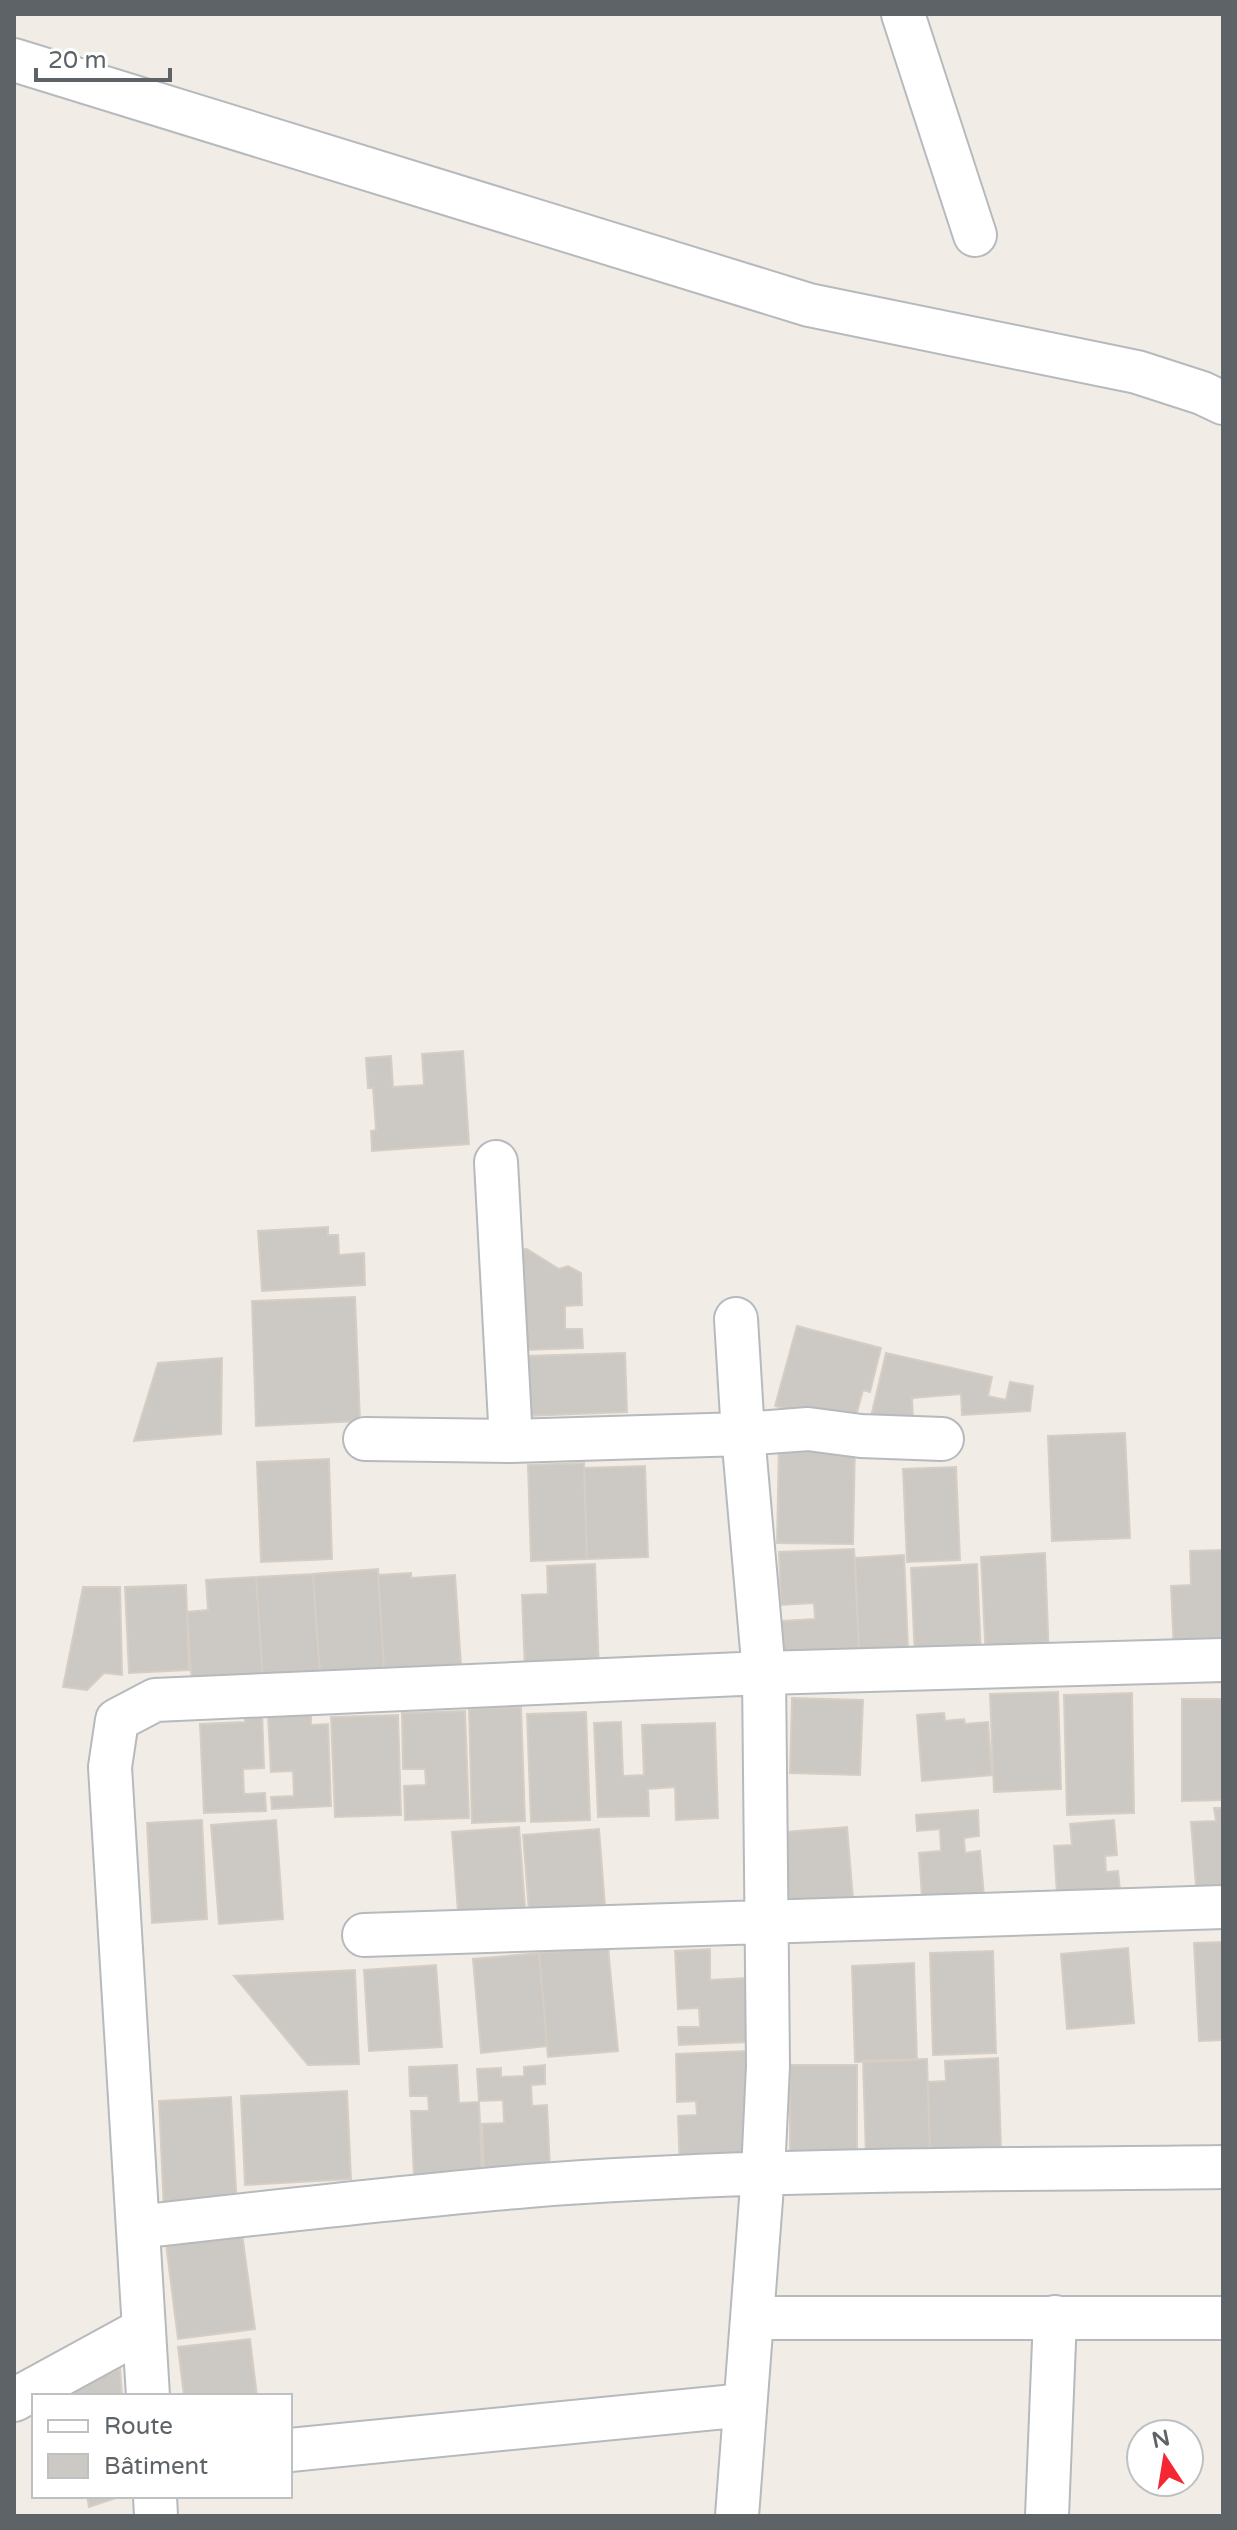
<svg xmlns="http://www.w3.org/2000/svg" width="1237" height="2530" font-family="'Varela Round',sans-serif">
<style>
.building{fill:#ccc8c3;stroke:#d6cec4;stroke-width:2}
.lines{fill:none;stroke-linecap:round;stroke-linejoin:round}
.street-casing{stroke:#b6babd;stroke-width:46}
.street{stroke:#fff;stroke-width:42}
</style>
<rect width="100%" height="100%" fill="#f1ede6"/>
<path class="building" d="M463,1051l6,93 -97,7 -1,-20 5,-1 -3,-42h-5l-2,-30 25,-2 2,31 31,-2 -2,-31z
M328,1227v8h10l1,20 25,-2 1,32 -103,6 -4,-60z
M527,1249l32,20 9,-3 13,7 1,32 -17,1v23h17l1,19 -61,2 -7,-100z
M355,1297l5,124 -104,5 -4,-125z
M797,1326l84,22 -11,44 -7,-2 -10,37 -78,-21z
M625,1353l2,59 -101,4 -2,-60z
M886,1353l106,24 -4,19 18,4 4,-18 23,4 -3,25 -68,4 -1,-21 -49,4 1,20 -43,3z
M222,1358l-1,76 -87,7 24,-78z
M1125,1433l5,105 -78,3 -4,-105z
M779,1442l76,1 -2,101 -76,-1z
M329,1459l3,100 -71,3 -4,-100z
M584,1463l3,96 -56,2 -3,-96z
M645,1466l3,91 -61,2 -3,-91z
M956,1467l4,93 -53,2 -4,-93z
M854,1549l5,101 -76,4 -1,-33 33,-2 -1,-16 -33,2 -2,-53z
M1223,1550v102l-49,2 -3,-68 20,-1 -1,-34z
M1045,1553l4,106 -63,2 -5,-104z
M904,1555l4,93 -49,2 -4,-92z
M595,1564l4,106 -74,2 -3,-77 26,-1 -1,-28z
M977,1564l4,92 -66,3 -4,-91z
M378,1569l6,100 -64,5 -7,-100z
M411,1573v5l44,-3 7,105 -77,5 -7,-110z
M313,1574l7,103 -57,3 -7,-103z
M256,1577l7,103 -71,4 -5,-72 21,-2 -2,-30z
M186,1585l3,85 -60,3 -4,-86z
M83,1587h37l2,88 -18,-2 -17,17 -24,-3z
M1058,1692l3,97 -67,3 -4,-98z
M1132,1693l2,120 -67,2 -3,-120z
M792,1698l71,2 -3,75 -70,-2z
M1182,1699h41v101l-41,1z
M521,1707l4,114 -53,2 -3,-114z
M289,1710h22v15l17,-1 3,82 -59,3 -1,-12 23,-1 -1,-25 -22,1 -3,-56h22z
M262,1711l2,57 -21,1 1,25 21,-1 1,18 -62,2 -4,-89 45,-2v-10z
M465,1711l4,107 -64,2 -1,-34 22,-1 -1,-16h-22l-1,-56z
M586,1712l4,108 -59,2 -4,-108z
M944,1713l1,8 19,-2 1,5 23,-2 4,53 -70,6 -5,-66z
M398,1715l3,100 -66,2 -4,-100z
M621,1722l2,54 21,-1 -2,-50 73,-2 3,95 -42,2 -1,-33 -27,2 1,27 -51,1 -4,-94z
M1214,1808h9v89l-26,2 -6,-77 25,-1z
M978,1810l1,26 -15,2 1,15 15,-2 5,56 -62,5 -4,-59 22,-2 -1,-22 -23,2 -1,-16z
M202,1820l5,99 -55,4 -5,-100z
M276,1820l7,99 -64,5 -8,-99z
M1114,1820l3,35 -12,1 1,16 12,-1 2,19 -63,5 -3,-49 18,-1 -2,-21z
M519,1827l7,93 -67,5 -7,-93z
M847,1827l7,84 -75,6 -6,-84z
M599,1829l6,78 -76,5 -6,-77z
M1223,1942v98l-24,1 -5,-98z
M608,1947l10,104 -70,6 -9,-104z
M1128,1948l6,75 -67,6 -6,-75z
M710,1949v31l37,-2 2,64 -70,3 -1,-18h22l-1,-19 -21,1 -3,-58z
M993,1951l3,102 -63,2 -3,-102z
M539,1953l8,93 -66,7 -8,-94z
M914,1963l3,97 -62,2 -3,-96z
M436,1965l6,82 -73,4 -5,-81z
M355,1970l4,94 -51,1 -74,-89z
M746,2051l4,117 -70,3 -2,-55 19,-1 -1,-14 -19,1 -1,-48z
M998,2058l3,91 -71,3 -2,-70 18,-1 -1,-20z
M927,2059l3,96 -64,2 -3,-96z
M457,2065l2,38 20,-1 3,71 -68,3 -3,-65h18l-1,-15h-18l-1,-29z
M545,2065v19l-14,1 1,21 15,-1 3,64 -66,3 -2,-48 22,-1 -1,-23 -24,1 -2,-32 24,-1v9l23,-1v-9z
M790,2065h67v89h-67z
M347,2091l4,88 -106,6 -4,-89z
M231,2097l6,111 -73,3 -5,-110z
M241,2226l14,103 -77,10 -13,-103z
M250,2339l7,57h-73l-6,-49z
M120,2369l2,27h-68z
M87,2496h35l-33,11z"/>
<g class="lines">
<g class="street-casing">
<path id="street" d="M903,14l72,221
M14,60l795,245 328,67 65,21 21,10
M496,1162l15,279
M736,1319l7,115 21,239 4,393 -5,107 -26,343
M365,1439l146,2 232,-7 65,-5 53,7 81,3
M364,1935l859,-28
M138,2227c130,-15 260,-30 390,-41 231,-18 464,-16 695,-19
M753,2318h470
M148,2396l-38,-629 7,-47 38,-20 609,-27 459,-13
M14,2400l130,-71
M290,2450l455,-45
M155,2496l1,20
M1047,2516l8,-199"/>
</g>
<use href="#street" class="street"/>
</g>
<rect width="1237" height="2530" fill="none" stroke="#5d6367" stroke-width="32"/>
<rect x="32" y="2394" width="260" height="104" fill="#ffffff" stroke="#bec1c2" stroke-width="2"/>
<rect x="48" y="2420" width="40" height="12" fill="#ffffff" stroke="#bec1c2" stroke-width="2"/>
<text x="104" y="2434" font-size="24" fill="#5d6367">Route</text>
<rect x="48" y="2454" width="40" height="24" fill="#ccc8c3" stroke="#bec1c2" stroke-width="2"/>
<text x="104" y="2474" font-size="24" fill="#5d6367">Bâtiment</text>
<g transform="translate(1165 2458) rotate(348)"><circle r="38" fill="#ffffff" stroke="#bec1c2" stroke-width="2"/>
<path d="M0-6L14 30L0 20L-14 30Z" fill="#f52733"/>
<text y="-12" font-size="22" font-weight="bold" text-anchor="middle" fill="#5d6367">N</text>
</g>
<path d="M36 68v12h134v-12" fill="none" stroke="#5d6367" stroke-width="4"/>
<text x="48" y="68" font-size="24" fill="#5d6367" stroke="#ffffff" stroke-width="6" paint-order="stroke">20 m</text>
</svg>
